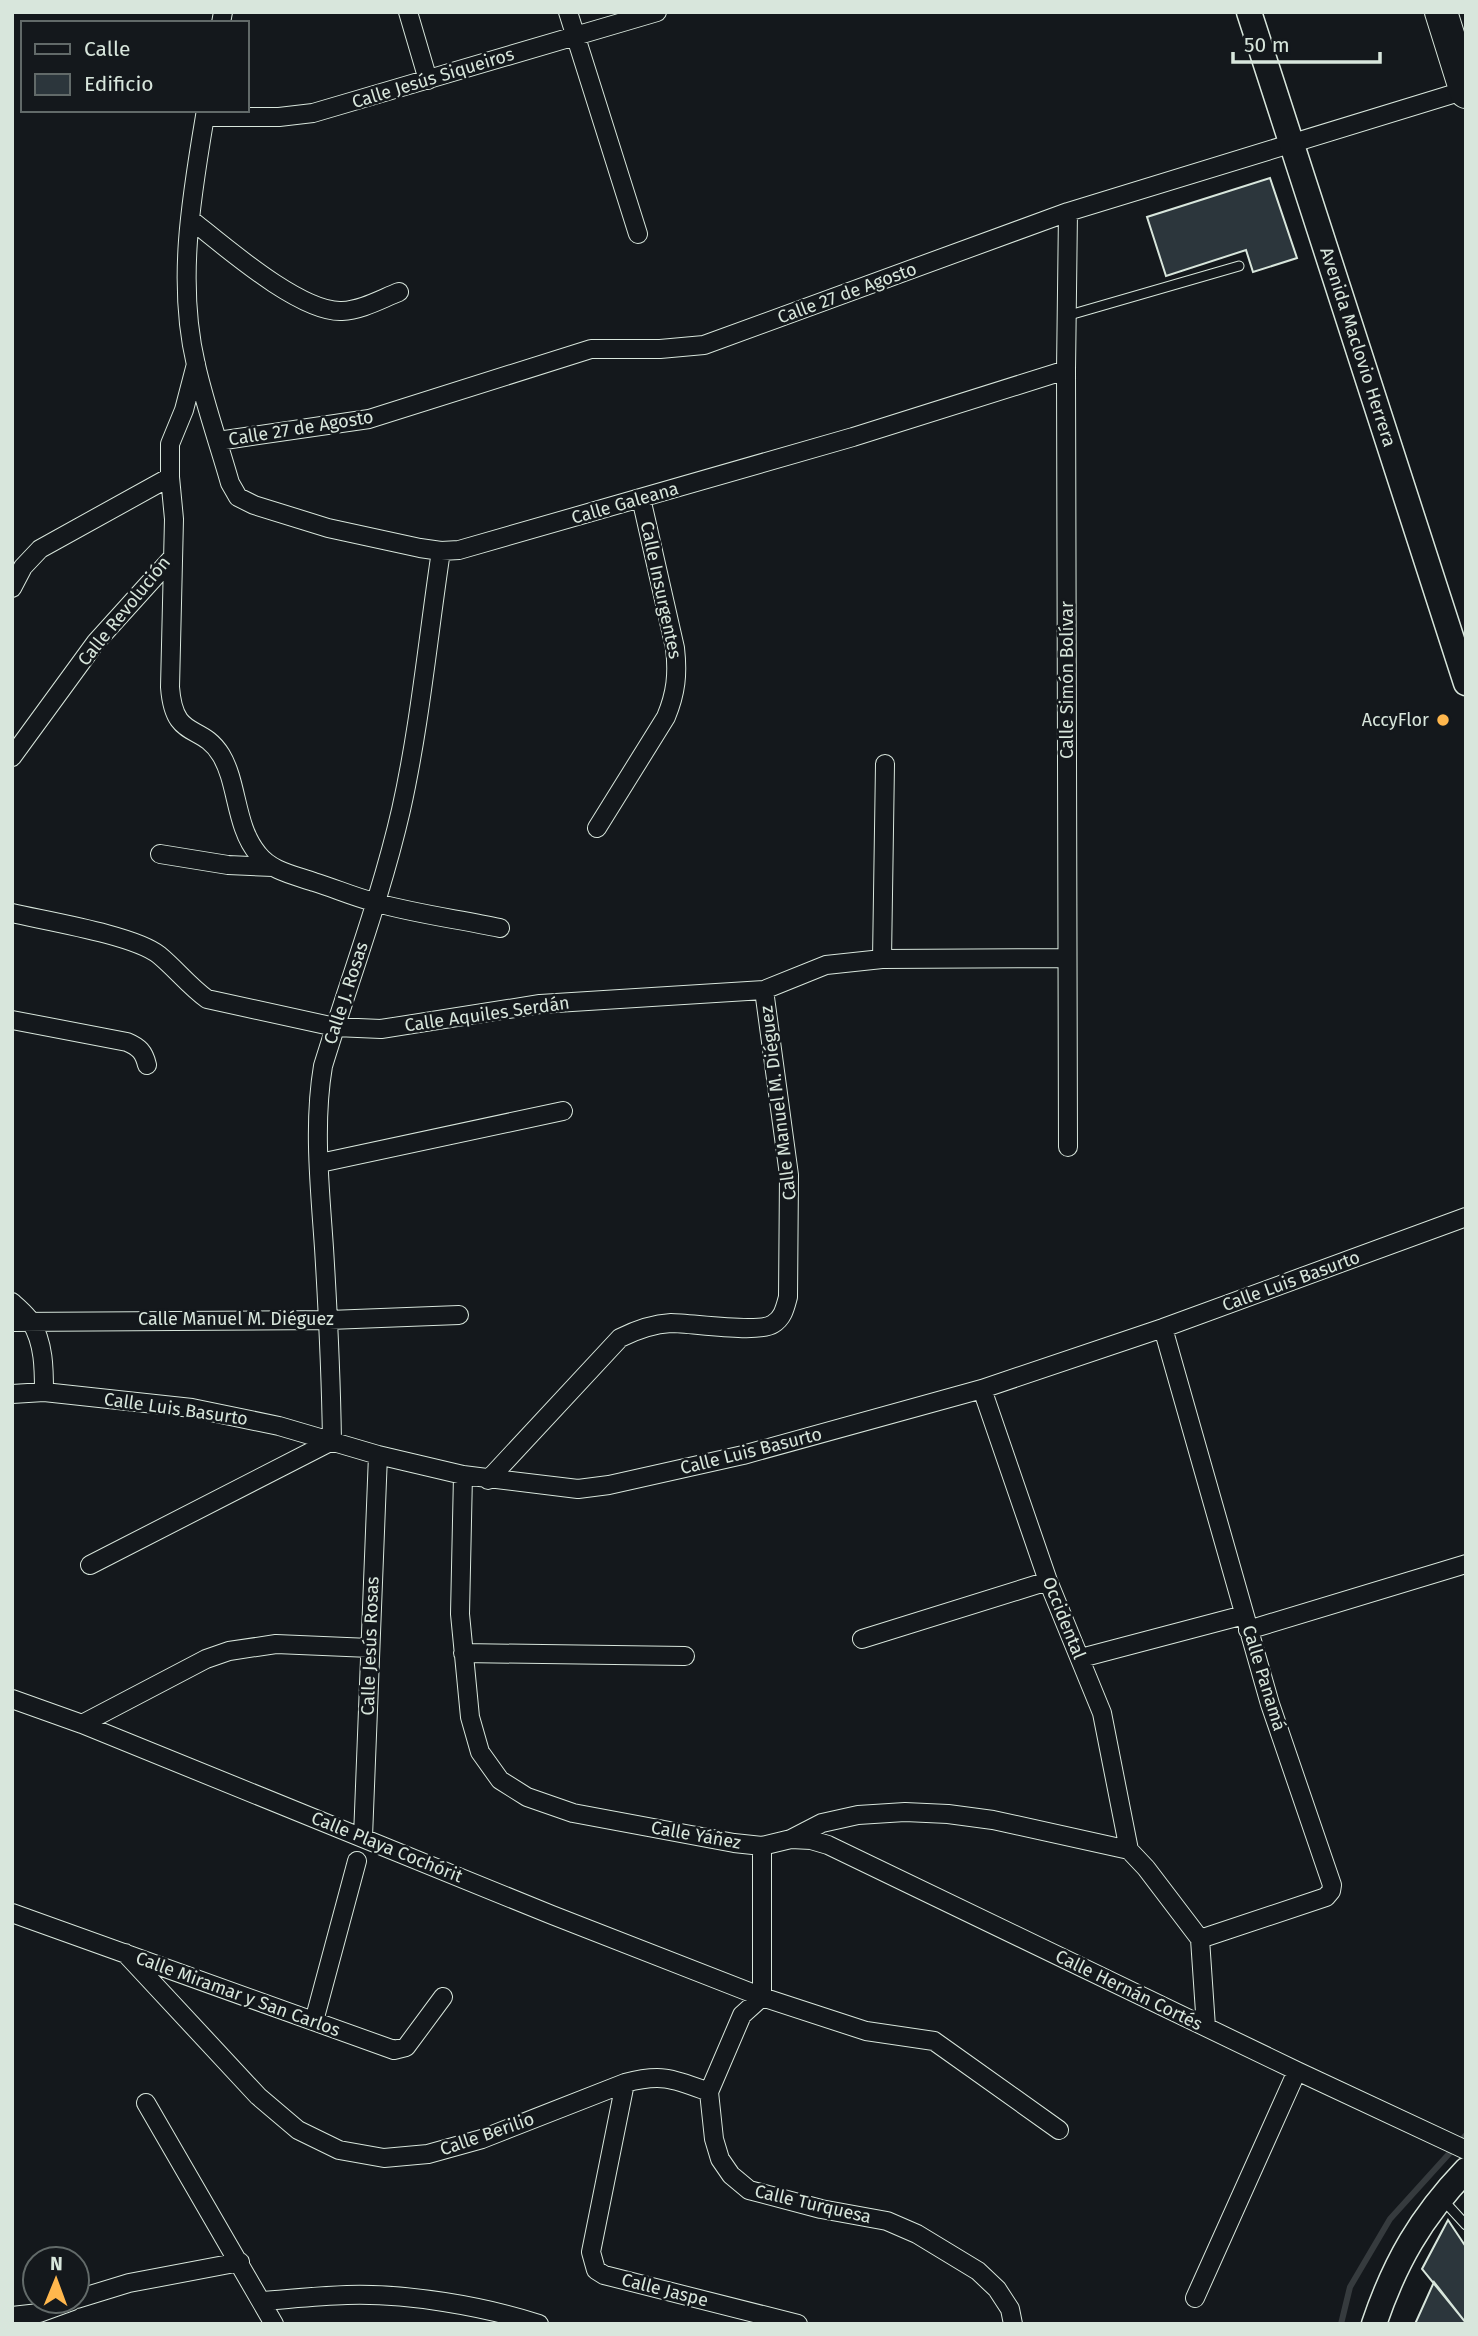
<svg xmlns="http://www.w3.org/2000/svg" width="1478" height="2336" font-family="'Fira Sans',sans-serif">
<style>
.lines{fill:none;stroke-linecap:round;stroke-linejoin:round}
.stream{stroke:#363b3e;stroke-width:6}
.building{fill:#2c363c;stroke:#d8e6dc;stroke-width:2}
.lane-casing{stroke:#d8e6dc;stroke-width:11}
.street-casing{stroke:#d8e6dc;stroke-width:20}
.secondary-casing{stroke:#d8e6dc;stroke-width:27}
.highway-casing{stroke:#d8e6dc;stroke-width:34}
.lane{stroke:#14181c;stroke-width:9}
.street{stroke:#14181c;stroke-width:18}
.secondary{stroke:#14181c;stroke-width:24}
.highway{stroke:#14181c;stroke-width:32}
.poi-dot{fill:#ffb74d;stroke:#14181c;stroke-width:2.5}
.labels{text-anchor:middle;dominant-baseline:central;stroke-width:5;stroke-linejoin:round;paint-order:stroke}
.street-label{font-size:18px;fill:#d8e6dc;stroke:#14181c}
.poi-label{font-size:18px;fill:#d8e6dc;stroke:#14181c;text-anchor:end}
</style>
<rect width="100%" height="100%" fill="#14181c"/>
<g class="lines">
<path class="stream" d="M1341,2324l9,-37 40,-68 76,-84"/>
</g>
<path class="building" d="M1270,178l27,80 -44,14 -7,-22 -80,26 -19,-59z
M1448,2220l18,27v76l-44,-54z
M1434,2282l32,41v1h-51z"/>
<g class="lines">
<g class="lane-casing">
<path id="lane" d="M1066,316l173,-50
M1444,2201l22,24"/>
</g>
<g class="street-casing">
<path id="street" d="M408,12l20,68
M568,12l70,222
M221,23l2,-11
M206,110c-14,83 -30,171 -10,255 9,40 23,79 34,118l8,14 16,8 74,23 92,20 21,3 18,-1 394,-113 213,-67
M205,117h74l34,-4 344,-101
M190,219c33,26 110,94 152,92 20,-1 39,-12 57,-19
M196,364l-12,46 -14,34v33l4,42 -4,168c4,55 31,35 51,68 17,28 14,72 37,99 13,17 36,21 56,28 20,6 40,15 60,20 41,12 84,17 126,26
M218,441l151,-22 222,-70h69l44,-4 364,-133 398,-122
M12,588l11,-21 17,-18 130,-72
M12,757l84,-115 76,-84
M597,828l69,-111c10,-24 12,-43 9,-69l-34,-150
M160,854l68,11 45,2
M12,913c34,8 122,22 147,42 17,14 30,31 48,44l128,28 46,2 159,-25 224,-14 62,-25 56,-6 185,-1
M882,959l3,-195
M12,1020l115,22c12,5 17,10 20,23
M1068,1147l-2,-777 2,-158
M320,1163l243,-52
M12,1302c6,6 15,13 19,20 13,21 13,47 13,70
M12,1322l317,-2 130,-5
M1163,1328l107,376 62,181 -1,6 -5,6 -126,42
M982,1389l66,192 54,132 27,137
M12,1394l32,-2 148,16 87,18 99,29 85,20 115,14 31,-4 134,-30 239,-66 181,-61 303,-111
M463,1475l-3,139 10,103 10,35 20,28 27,17 46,16 161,30 28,3 29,-7 31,-16 36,-8 47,-3 43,2 45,6 136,30 17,18 54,71 6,88
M488,1480l132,-142c16,-8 32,-14 51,-15 21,0 87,11 102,1 10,-6 12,-16 15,-27l1,-122 -25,-185
M90,1565l242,-124c-1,-64 -4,-128 -8,-193 -4,-59 -11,-123 -1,-182 26,-85 58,-169 78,-256 19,-85 27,-173 40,-259
M1248,1630l218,-66
M862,1639l186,-58
M463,1653l222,3
M1081,1658l163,-43
M12,1699l70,25 470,191 210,82 104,34 68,10 125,89
M82,1724l124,-65 23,-8 47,-7 94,4
M363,1837l15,-382
M791,1839l20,1 17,5 469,226 169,79
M762,1846v151
M12,1913l382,137 12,-3 37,-50
M125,1953l133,143 40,34 41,20 45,8 44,-4 54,-15 143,-56c37,-10 49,-4 84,9
M762,1997l-20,18 -33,77 5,47 6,20 11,16 18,15 72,19 66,12 30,13 61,37 19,18 13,20 3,15
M314,2021l43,-160
M625,2083l-34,169 5,18 8,5 194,49
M146,2103l128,221
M1195,2298l102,-227
M77,2299l52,-16 111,-21
M261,2301c28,-2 57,-5 86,-6 59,-2 136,11 192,29
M12,2316l27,-3 33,-12"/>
</g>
<g class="secondary-casing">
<path id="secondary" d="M1249,12l217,671
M1374,2324c21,-62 47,-107 92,-154"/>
</g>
<g class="highway-casing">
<path id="highway" d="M1441,12l25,80"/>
</g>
<use href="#lane" class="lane"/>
<use href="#street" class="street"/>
<use href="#secondary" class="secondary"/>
<use href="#highway" class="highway"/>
</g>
<circle class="poi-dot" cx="1443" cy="720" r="7"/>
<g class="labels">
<g class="street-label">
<text transform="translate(433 78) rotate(-17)">Calle Jesús Siqueiros</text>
<text transform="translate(847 293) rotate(-20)">Calle 27 de Agosto</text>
<text transform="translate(1358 347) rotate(72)">Avenida Maclovio Herrera</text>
<text transform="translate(301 428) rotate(-9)">Calle 27 de Agosto</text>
<text transform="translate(625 503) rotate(-16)">Calle Galeana</text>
<text transform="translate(661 590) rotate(78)">Calle Insurgentes</text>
<text transform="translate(124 611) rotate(-51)">Calle Revolución</text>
<text transform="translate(1067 680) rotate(-90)">Calle Simón Bolívar</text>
<text transform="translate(346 993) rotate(-72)">Calle J. Rosas</text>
<text transform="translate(487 1014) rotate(-8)">Calle Aquiles Serdán</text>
<text transform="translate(778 1103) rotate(-97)">Calle Manuel M. Diéguez</text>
<text transform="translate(1291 1281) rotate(-20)">Calle Luis Basurto</text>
<text x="236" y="1319">Calle Manuel M. Diéguez</text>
<text transform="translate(176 1409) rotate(8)">Calle Luis Basurto</text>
<text transform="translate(751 1451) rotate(-14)">Calle Luis Basurto</text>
<text transform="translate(1064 1618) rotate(68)">Occidental</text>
<text transform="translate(370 1646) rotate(-88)">Calle Jesús Rosas</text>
<text transform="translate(1264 1678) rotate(73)">Calle Panamá</text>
<text transform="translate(696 1835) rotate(10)">Calle Yáñez</text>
<text transform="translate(387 1847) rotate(22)">Calle Playa Cochórit</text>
<text transform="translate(1129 1990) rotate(26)">Calle Hernán Cortés</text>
<text transform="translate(238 1994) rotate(20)">Calle Miramar y San Carlos</text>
<text transform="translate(487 2134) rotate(-19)">Calle Berilio</text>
<text transform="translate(813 2204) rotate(13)">Calle Turquesa</text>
<text transform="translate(665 2290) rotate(14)">Calle Jaspe</text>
</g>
<g class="poi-label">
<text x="1429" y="720">AccyFlor</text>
</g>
</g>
<rect width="1478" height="2336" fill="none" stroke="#d8e6dc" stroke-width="28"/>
<rect x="21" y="21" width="228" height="91" fill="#14181c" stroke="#626a69" stroke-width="2"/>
<rect x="35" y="44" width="35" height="10" fill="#14181c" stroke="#626a69" stroke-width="2"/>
<text x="84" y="56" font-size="21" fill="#d8e6dc">Calle</text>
<rect x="35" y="74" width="35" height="21" fill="#2c363c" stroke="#626a69" stroke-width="2"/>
<text x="84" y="91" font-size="21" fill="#d8e6dc">Edificio</text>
<g transform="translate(56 2280) rotate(1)"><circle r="33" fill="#14181c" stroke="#626a69" stroke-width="2"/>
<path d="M0-5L12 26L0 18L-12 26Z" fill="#ffb74d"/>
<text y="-10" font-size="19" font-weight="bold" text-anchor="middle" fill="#d8e6dc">N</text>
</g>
<path d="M1233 52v10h147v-10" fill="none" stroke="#d8e6dc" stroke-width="3.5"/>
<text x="1244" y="52" font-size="21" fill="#d8e6dc" stroke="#14181c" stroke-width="5" paint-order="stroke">50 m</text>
</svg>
